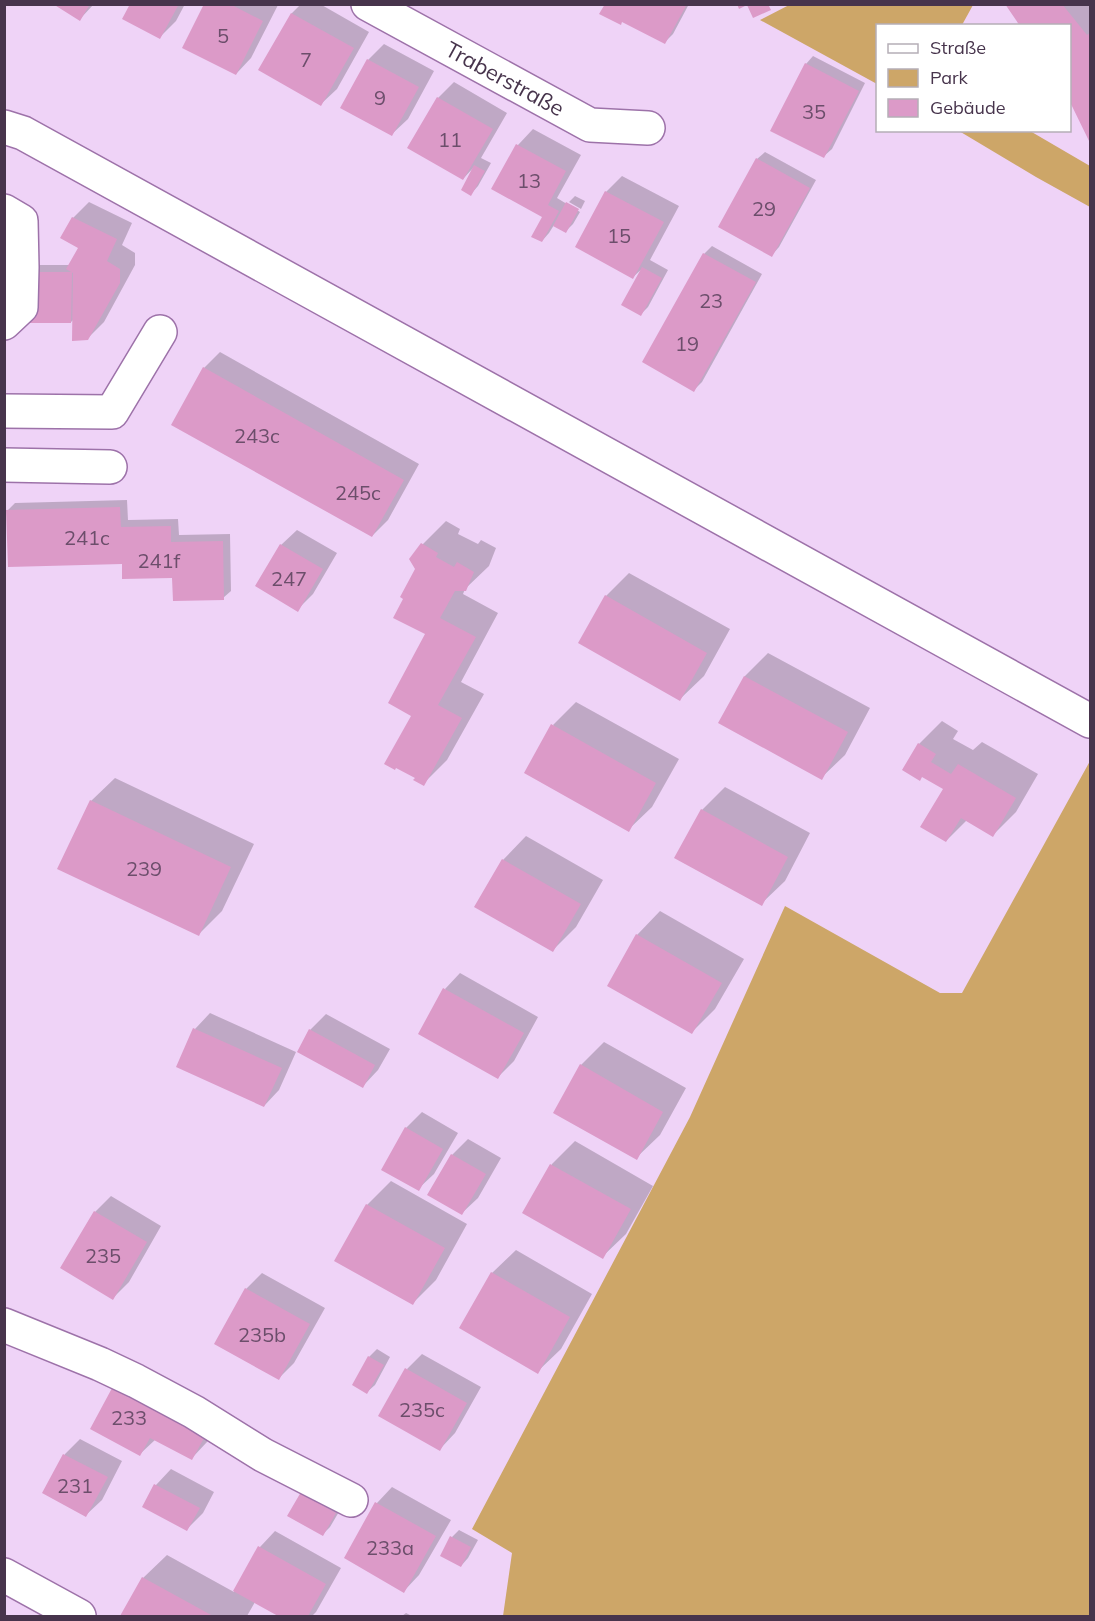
<svg xmlns="http://www.w3.org/2000/svg" width="1095" height="1621" font-family="Mulish,sans-serif">
<style>
.green{fill:#cda668}
.shadow{fill:#0003}
.building{fill:#dc9ac8}
.lines{fill:none;stroke-linecap:round;stroke-linejoin:round}
.minor-casing{stroke:#9d72a9;stroke-width:36}
.minor{stroke:#fff;stroke-width:33}
.labels{text-anchor:middle;dominant-baseline:central;stroke-width:4.5;stroke-linejoin:round;paint-order:stroke}
.number-label{font-size:20px;fill:#6c4e6b}
.street-label{font-size:22px;fill:#47344c;stroke:#fff}
</style>
<rect width="100%" height="100%" fill="#efd3f7"/>
<path class="green" d="M791,4h182v1l-11,20 -84,1 -1,58 -117,-64z
M959,131h71l60,35v41l-54,-30z
M1090,761v855h-587l9,-63 -40,-24 218,-412 95,-211 155,87h22z"/>
<path class="shadow" d="M56,4h38l-14,15z
M132,4h53l-9,17 -16,16z
M205,4l73,1 -27,53 -15,16z
M301,4h19l49,28 -32,57 -16,15 -61,-35 32,-56z
M606,4h83l-16,30 -8,8z
M1007,4h83v136l-20,-41v-73z
M384,44l50,27 -26,48 -16,15 -24,-74z
M813,56l52,27 -33,66 -8,7 -18,-92z
M454,82l53,31 -26,45 10,5 -13,23 -7,8 3,-27 -11,12 -54,-32 29,-49z
M533,129l48,26 -24,43 23,14 -7,12 -8,8 -11,-7 -5,8 -7,8 6,-33 -55,-20 25,-43z
M765,152l51,28 -37,67 -7,8 -15,-96z
M622,176l57,30 -29,54 18,10 -20,37 -7,7 2,-46 -10,9 -56,-30 29,-55z
M575,196l10,5 -4,8 -12,-7z
M89,202l43,21 -10,22 13,8v12l-31,57 -16,16 -14,-19 -3,3 -67,-18v-56h34v17h32l10,-18 -7,-29z
M712,246l50,28 -60,108 -8,8 10,-136z
M220,352l199,112 -31,56 -16,16 -168,-168z
M127,500l1,20 50,-1 1,16 51,-1 1,57 -8,7 -49,-22 -51,-13 -115,-53 7,-7z
M446,521l14,8 -2,5 20,10 3,-4 15,8 -7,18 -24,23 -2,5 35,19 -37,69 23,12 -37,66 -24,24 -10,-69 14,-81 -4,-90z
M297,530l40,23 -24,41 -16,16 -16,-65z
M629,573l101,56 -26,47 -24,23 -74,-103z
M768,653l102,55 -25,47 -24,23 -101,-55 25,-47z
M576,702l103,57 -27,48 -24,23 -75,-105z
M942,721l16,10 -5,8 20,11 9,-8 56,32 -22,38 -23,23 -26,-15 -21,21 -1,-53 -22,-12 -4,-32z
M115,778l139,66 -32,67 -24,24 -107,-134z
M725,787l85,46 -25,48 -24,23 -59,-94z
M526,836l77,44 -27,47 -23,23 -50,-90z
M660,911l84,48 -29,50 -23,23 -55,-97z
M460,973l78,44 -24,44 -16,16 -53,-88z
M210,1013l86,39 -17,38 -15,16 -69,-77z
M326,1014l64,35 -12,21 -15,16 -53,-56z
M604,1042l82,46 -26,47 -24,23 -55,-93z
M422,1112l36,21 -24,41 -16,15 -12,-61z
M468,1139l33,19 -23,40 -16,15 -10,-58z
M575,1141l78,45 -27,48 -24,23 -78,-45 28,-48z
M391,1181l76,43 -31,56 -23,23 -77,-43 31,-55z
M111,1196l50,30 -32,56 -16,16 -18,-86z
M516,1250l76,44 -31,55 -24,23 -45,-99z
M262,1273l63,35 -31,55 -15,15 -33,-89z
M377,1349l13,8 -15,28 -8,7 2,-35z
M422,1354l59,33 -26,46 -15,16 -33,-80z
M135,1362l89,49 -17,31 -15,16 -36,-19 -16,15z
M80,1439l42,22 -20,39 -16,15 -42,-22 21,-39z
M171,1469l43,23 -11,21 -16,16 -43,-22 12,-22z
M392,1487l59,33 -32,55 -15,16 -58,-33 31,-55z
M302,1493l41,12 -13,22 -7,7z
M459,1530l19,10 -10,18 -7,8 -9,-29z
M275,1531l66,37 -25,44 -4,4h-31l-26,-14 -8,14h-125l21,-38 24,-23 67,37 26,-45z
M406,1613l6,3h-10z"/>
<path class="building" d="M53,4h37l-10,17z
M130,4h49l-19,35 -38,-20z
M204,4h26l33,17 -27,54 -54,-27z
M605,4h82l-22,40 -43,-22 -1,3 -22,-11z
M737,4h31l3,6 -18,8 -6,-13 -8,4z
M1005,4h57l25,31 3,-2v110l-20,-41v-76h-50z
M291,13l63,35 -33,58 -63,-36z
M367,59l52,28 -27,49 -52,-28z
M805,63l54,28 -35,67 -54,-27z
M437,97l56,32 -30,51 -56,-32z
M516,144l50,27 -18,34 11,6 -17,31 -11,-5 11,-20 -51,-28z
M756,158l54,30 -38,69 -54,-30z
M474,165l11,6 -14,25 -10,-6z
M605,191l59,31 -31,57 -58,-32z
M566,202l13,7 -13,24 -13,-7z
M72,217l45,22 -10,22 13,8v14l-32,57 -16,1 1,-68 -7,-4 12,-21 -18,-10z
M703,253l53,29 -62,110 -52,-30z
M4,255h27v17h41l-1,51h-47l-20,-18z
M642,267l20,11 -21,38 -20,-11z
M203,367l201,113 -32,57 -201,-112z
M120,507l1,20 50,-1v16l52,-1 1,59 -51,1 -1,-23 -50,1v-15l-114,3 -2,-57z
M421,543l17,10 -2,4 18,10 3,-5 17,10 -8,19h-11l-15,27 36,19 -38,68 24,13 -38,68 -11,-6 2,-2 -19,-10 -1,2 -11,-6 27,-48 -23,-13 37,-69 -32,-16 10,-19 -3,-2 15,-28 -6,-10z
M280,544l43,25 -25,43 -43,-26z
M605,595l102,58 -27,48 -102,-58z
M744,676l104,56 -26,48 -104,-57z
M551,724l105,59 -27,49 -105,-59z
M918,743l18,11 -5,8 20,12 7,-10 58,34 -23,39 -32,-19 -15,24 -26,-15 23,-38 -21,-12 -2,4 -18,-11z
M90,800l141,67 -32,69 -142,-67z
M701,809l87,48 -26,49 -88,-48z
M502,859l79,45 -28,48 -79,-45z
M636,934l86,49 -30,51 -85,-48z
M443,988l81,45 -26,46 -80,-45z
M193,1028l89,40 -18,39 -88,-40z
M309,1029l66,36 -12,23 -66,-36z
M580,1064l83,48 -26,48 -84,-47z
M405,1127l38,22 -24,42 -38,-21z
M451,1154l35,20 -24,41 -35,-20z
M550,1164l81,45 -28,50 -81,-46z
M366,1204l79,44 -32,57 -79,-44z
M94,1211l53,31 -34,58 -53,-32z
M491,1272l79,45 -32,57 -79,-46z
M245,1288l65,36 -31,56 -65,-36z
M368,1356l16,9 -17,29 -15,-9z
M405,1368l62,35 -27,48 -62,-35z
M118,1377l92,50 -18,33 -42,-22 -10,18 -50,-27z
M63,1454l45,23 -22,40 -44,-24z
M154,1484l46,24 -13,23 -45,-24z
M301,1492l35,21 -13,23 -36,-20z
M375,1502l61,34 -32,57 -60,-35z
M450,1536l21,11 -10,20 -21,-11z
M258,1546l68,38 -18,32h-30l-45,-25z
M142,1577l71,39h-93z"/>
<g class="lines">
<g class="minor-casing">
<g id="minor">
<path id="s1" d="M368,4l222,121 58,3"/>
<path d="M4,127l19,6 1067,588"/>
<path d="M4,211l17,10 1,46 -1,40 -17,16"/>
<path d="M4,411l108,1 48,-80"/>
<path d="M4,465l106,2"/>
<path d="M4,1325l96,39 36,17 58,31 69,43 88,45"/>
<path d="M4,1575l75,41"/>
</g>
</g>
<use href="#minor" class="minor"/>
</g>
<g class="labels">
<g class="number-label">
<text x="223" y="35">5</text>
<text x="306" y="59">7</text>
<text x="380" y="97">9</text>
<text x="814" y="111">35</text>
<text x="450" y="139">11</text>
<text x="529" y="180">13</text>
<text x="764" y="208">29</text>
<text x="619" y="235">15</text>
<text x="711" y="300">23</text>
<text x="687" y="343">19</text>
<text x="257" y="435">243c</text>
<text x="358" y="492">245c</text>
<text x="87" y="537">241c</text>
<text x="159" y="560">241f</text>
<text x="289" y="578">247</text>
<text x="144" y="868">239</text>
<text x="103" y="1255">235</text>
<text x="262" y="1334">235b</text>
<text x="422" y="1409">235c</text>
<text x="129" y="1417">233</text>
<text x="75" y="1485">231</text>
<text x="390" y="1547">233a</text>
</g>
<g class="street-label">
<text stroke="none"><textPath href="#s1" startOffset="156">Traberstraße</textPath></text>
</g>
</g>
<rect width="1095" height="1621" fill="none" stroke="#47344c" stroke-width="12"/>
<rect x="876" y="24" width="195" height="108" fill="#ffffff" stroke="#b5aeb7" stroke-width="1.5"/>
<rect x="888" y="44" width="30" height="9" fill="#ffffff" stroke="#b5aeb7" stroke-width="1.5"/>
<text x="930" y="54" font-size="18" fill="#47344c">Straße</text>
<rect x="888" y="69" width="30" height="18" fill="#cda668" stroke="#b5aeb7" stroke-width="1.5"/>
<text x="930" y="84" font-size="18" fill="#47344c">Park</text>
<rect x="888" y="99" width="30" height="18" fill="#dc9ac8" stroke="#b5aeb7" stroke-width="1.5"/>
<text x="930" y="114" font-size="18" fill="#47344c">Gebäude</text>
</svg>
